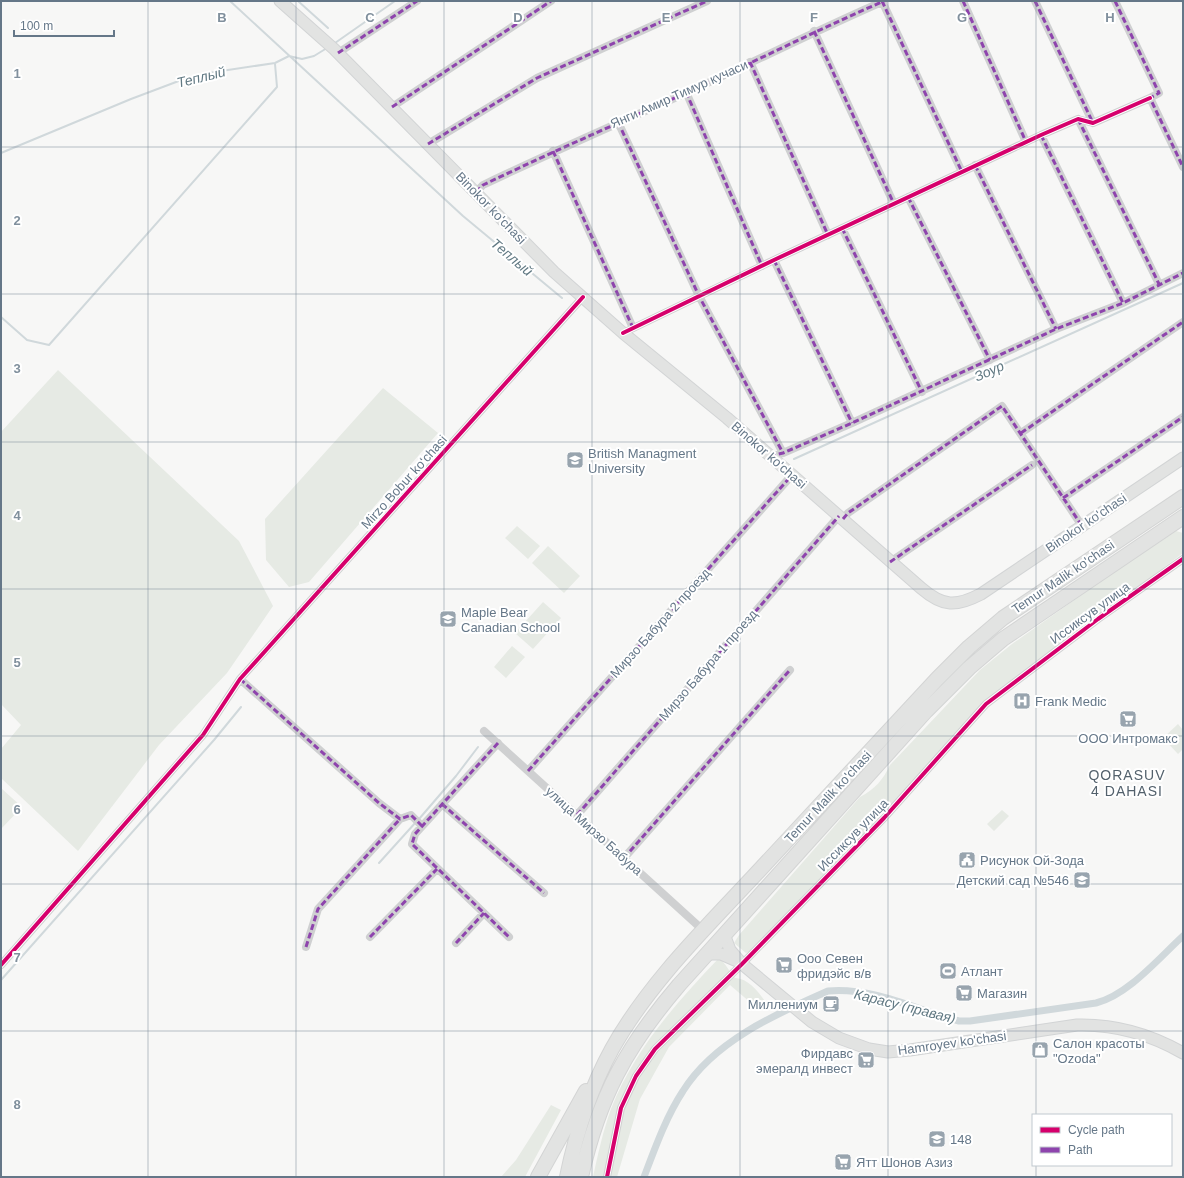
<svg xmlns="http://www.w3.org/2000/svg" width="1184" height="1178" font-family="Helvetica,sans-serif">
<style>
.green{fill:#e6eae4}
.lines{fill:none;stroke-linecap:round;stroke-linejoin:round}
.stream{stroke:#d0d8db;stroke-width:2}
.canal{stroke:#d0d8db;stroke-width:7}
.secondary-casing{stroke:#d2d4d5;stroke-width:13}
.highway-casing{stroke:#d3d4d4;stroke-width:16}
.street{stroke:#cfd0d1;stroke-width:8}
.secondary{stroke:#e2e3e2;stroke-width:11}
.highway{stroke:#e2e3e2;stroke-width:14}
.quiet{stroke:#8e44ad;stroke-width:3;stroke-dasharray:6 3;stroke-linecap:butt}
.cycleway-casing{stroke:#fff;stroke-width:6}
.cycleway{stroke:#d6006c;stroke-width:4}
.grid{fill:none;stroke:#81909d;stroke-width:1;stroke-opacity:0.55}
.labels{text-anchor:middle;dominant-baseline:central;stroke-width:4;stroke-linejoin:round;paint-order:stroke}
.street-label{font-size:13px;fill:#657788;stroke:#fff}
.poi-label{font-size:13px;fill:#657788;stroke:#fff;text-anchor:start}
.water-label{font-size:14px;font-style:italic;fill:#617983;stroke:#fff}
.neighbourhood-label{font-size:14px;letter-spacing:1px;fill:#53616c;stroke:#fff}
.grid-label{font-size:13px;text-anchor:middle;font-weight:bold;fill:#81909d;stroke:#fff;stroke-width:4;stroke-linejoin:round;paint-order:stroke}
</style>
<rect width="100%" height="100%" fill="#f7f7f6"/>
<path class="green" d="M58,370l181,171 34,65 -46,67 -68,72 -81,106 -77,-73v-29l20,-24 -20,-21v-272z
M383,388l55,45 -129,149 -20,5 -23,-27 -1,-41z
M517,526l23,20 -12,13 -23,-21z
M1176,531l7,2v20l-183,139 -245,258 -9,3 -12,-10 5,-8 121,-138c15,-8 23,-17 30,-32l90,-95 32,-26 92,-65z
M548,546l32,30 -16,17 -32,-30z
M543,602l18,16 -28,31 -18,-16z
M512,646l13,11 -19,21 -12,-11z
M1178,724l5,6v19l-5,5 -15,-16z
M1,788l21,19 -21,22z
M1002,810l7,6 -15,15 -7,-7z
M719,958c7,6 10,13 16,20 15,1 24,15 32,26l-9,5 -28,-24 -61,62 -29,52 -23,78h-24c5,-23 10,-46 18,-68 23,-59 65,-106 108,-151z
M551,1105l10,5 -36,67h-24l15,-17z"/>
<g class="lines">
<path class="stream" d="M230,1l233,215 99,82
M298,1l30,27
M1182,1l1,1
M335,43l60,-42
M1,153l130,-54 53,-20 24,-6 67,-10 14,-7 13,3 12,-3 13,-8
M1,317l26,23 22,5 228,-258 -2,-23
M794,459l389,-176
M419,819l37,-43 22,-29
M379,863l37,-41
M1,980l213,-240 27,-33"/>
<path class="canal" d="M644,1177c11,-29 22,-60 39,-86 31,-50 93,-77 145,-100 46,-4 88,19 131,30h11l126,-18c32,-8 63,-45 87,-67"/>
<g class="secondary-casing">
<path id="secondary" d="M280,1l54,48 220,223 69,61 104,85 194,170c22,19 35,19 60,6l202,-136
M724,934l6,16 12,14 70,58 27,16 30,11 19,3 22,-2 167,-25c38,-1 73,9 106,28
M707,954h14l16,7"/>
</g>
<g class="highway-casing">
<path id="highway" d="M538,1177l48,-86
M567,1177c9,-44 23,-88 45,-128 39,-70 101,-128 155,-187 57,-61 113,-122 170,-183l32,-32 34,-29 180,-121
M581,1177c18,-80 45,-130 98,-192l247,-274 43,-43 34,-29 180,-122"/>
</g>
<path class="street" d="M882,1l80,171
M963,1l63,141
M1035,1l58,122
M1115,1l44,92 -9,5 33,69
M814,31l80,173
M338,53l79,-52
M750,62l78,173
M686,92l76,174
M392,107l159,-106
M1078,119l81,165
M618,122l81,174 84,157
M1041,135l82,168
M428,144l109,-66 170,-77
M553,151l80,177
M975,165l81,164
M476,192l7,-7c67,-32 135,-62 203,-92 66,-30 131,-63 198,-92
M908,197l82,163
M842,228l80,164
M774,260l78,163
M623,333l151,-73 267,-125 37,-16 15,4 57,-25
M1021,433l162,-111
M770,456l13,-3 69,-30 204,-94 67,-26 60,-30
M1063,498l120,-81
M843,519l5,-6 154,-107 80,120
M890,562l142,-97
M240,679l139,124 21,16 11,-4 11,11
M484,731l220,200
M498,743l-83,91 -3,10 97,93
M528,771l264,-296
M442,804l102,89
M577,815l262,-299
M624,858l166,-188
M370,937l67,-68
M456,943l28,-30
M306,947l12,-38 82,-90
M1,965l202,-230 37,-56 343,-382
M607,1177l14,-69 15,-32 19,-27 87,-85 142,-146 102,-114 112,-85 85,-60"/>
<use href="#secondary" class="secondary"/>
<use href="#highway" class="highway"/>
<path class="quiet" d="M882,1l80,171
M963,1l63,141
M1035,1l58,122
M1115,1l44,92 -9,5 33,69
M814,31l80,173
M338,53l79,-52
M750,62l78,173
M686,92l76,174
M392,107l159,-106
M1078,119l81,165
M618,122l81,174 84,157
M1041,135l82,168
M428,144l109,-66 170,-77
M553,151l80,177
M975,165l81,164
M476,192l7,-7c67,-32 135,-62 203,-92 66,-30 131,-63 198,-92
M908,197l82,163
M842,228l80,164
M774,260l78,163
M1021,433l162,-111
M770,456l13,-3 69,-30 204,-94 67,-26 60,-30
M1063,498l120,-81
M843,519l5,-6 154,-107 80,120
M890,562l142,-97
M240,679l139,124 21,16 11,-4 11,11
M498,743l-83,91 -3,10 97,93
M528,771l264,-296
M442,804l102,89
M577,815l262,-299
M624,858l166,-188
M370,937l67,-68
M456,943l28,-30
M306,947l12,-38 82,-90"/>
<g class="cycleway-casing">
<path id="cycleway" d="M623,333l151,-73 267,-125 37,-16 15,4 57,-25
M1,965l202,-230 37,-56 343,-382
M607,1177l14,-69 15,-32 19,-27 87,-85 142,-146 102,-114 112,-85 85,-60"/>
</g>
<use href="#cycleway" class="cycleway"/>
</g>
<path class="grid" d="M148,1v1176M296,1v1176M444,1v1176M592,1v1176M740,1v1176M888,1v1176M1036,1v1114M1,147h1182M1,294h1182M1,442h1182M1,589h1182M1,736h1182M1,884h1182M1,1031h1182M1036,1165v12"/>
<defs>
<g id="university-square" transform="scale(0.9)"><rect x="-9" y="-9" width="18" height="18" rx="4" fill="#98a4ae" stroke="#fff"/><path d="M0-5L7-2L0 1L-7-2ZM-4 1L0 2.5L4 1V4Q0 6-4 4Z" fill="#fff"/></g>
<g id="school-square" transform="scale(0.9)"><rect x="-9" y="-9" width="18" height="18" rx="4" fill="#98a4ae" stroke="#fff"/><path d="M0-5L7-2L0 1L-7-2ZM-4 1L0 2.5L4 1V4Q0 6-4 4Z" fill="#fff"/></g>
<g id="hospital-square" transform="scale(0.9)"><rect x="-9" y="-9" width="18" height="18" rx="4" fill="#98a4ae" stroke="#fff"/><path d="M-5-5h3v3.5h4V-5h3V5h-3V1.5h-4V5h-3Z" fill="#fff"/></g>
<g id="supermarket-square" transform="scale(0.9)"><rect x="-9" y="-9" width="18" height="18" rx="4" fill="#98a4ae" stroke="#fff"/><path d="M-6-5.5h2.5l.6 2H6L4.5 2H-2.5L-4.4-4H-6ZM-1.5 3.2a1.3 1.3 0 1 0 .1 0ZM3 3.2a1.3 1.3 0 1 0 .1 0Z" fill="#fff"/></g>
<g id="civic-square" transform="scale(0.9)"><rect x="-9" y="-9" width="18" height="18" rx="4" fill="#98a4ae" stroke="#fff"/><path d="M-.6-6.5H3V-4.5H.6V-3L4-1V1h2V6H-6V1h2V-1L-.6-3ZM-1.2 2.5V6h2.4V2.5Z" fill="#fff"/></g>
<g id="stadium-square" transform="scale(0.9)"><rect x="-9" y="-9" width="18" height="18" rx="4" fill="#98a4ae" stroke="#fff"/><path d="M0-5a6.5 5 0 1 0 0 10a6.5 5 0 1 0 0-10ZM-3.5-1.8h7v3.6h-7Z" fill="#fff"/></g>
<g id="cafe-square" transform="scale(0.9)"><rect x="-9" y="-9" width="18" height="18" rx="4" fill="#98a4ae" stroke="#fff"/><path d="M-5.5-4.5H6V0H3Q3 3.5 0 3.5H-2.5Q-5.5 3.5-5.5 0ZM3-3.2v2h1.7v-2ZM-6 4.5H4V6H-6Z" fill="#fff"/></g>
<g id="shop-square" transform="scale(0.9)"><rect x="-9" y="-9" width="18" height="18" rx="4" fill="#98a4ae" stroke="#fff"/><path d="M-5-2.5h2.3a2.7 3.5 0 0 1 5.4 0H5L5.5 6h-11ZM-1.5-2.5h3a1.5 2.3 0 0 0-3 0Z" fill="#fff"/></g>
</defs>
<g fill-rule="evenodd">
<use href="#university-square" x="575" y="460"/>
<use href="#school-square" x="448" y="619"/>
<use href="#hospital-square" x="1022" y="701"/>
<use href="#supermarket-square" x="1128" y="719"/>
<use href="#civic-square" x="967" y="860"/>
<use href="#school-square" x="1082" y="880"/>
<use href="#supermarket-square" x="784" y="965"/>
<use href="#stadium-square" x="948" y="971"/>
<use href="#supermarket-square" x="964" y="993"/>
<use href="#cafe-square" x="831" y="1004"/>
<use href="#shop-square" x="1040" y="1050"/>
<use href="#supermarket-square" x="866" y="1060"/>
<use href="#school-square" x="937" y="1139"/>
<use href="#supermarket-square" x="843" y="1162"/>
</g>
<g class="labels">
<g class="street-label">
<text transform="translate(679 94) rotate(-24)">Янги Амир Тимур кучаси</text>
<text transform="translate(491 208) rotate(46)">Binokor ko'chasi</text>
<text transform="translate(769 455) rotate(41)">Binokor ko'chasi</text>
<text transform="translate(404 482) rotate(-48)">Mirzo Bobur ko‘chasi</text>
<text transform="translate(1086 523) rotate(-34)">Binokor ko'chasi</text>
<text transform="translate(1063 577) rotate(-34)">Temur Malik ko'chasi</text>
<text transform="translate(1090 613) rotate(-36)">Иссиксув улица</text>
<text transform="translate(660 623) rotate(-48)">Мирзо Бабура 2 проезд</text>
<text transform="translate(708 665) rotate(-49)">Мирзо Бабура 1 проезд</text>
<text transform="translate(828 797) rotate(-47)">Temur Malik ko'chasi</text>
<text transform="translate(594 831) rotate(42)">улица Мирзо Бабура</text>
<text transform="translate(853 835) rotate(-46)">Иссиксув улица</text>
<text transform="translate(952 1043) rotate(-8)">Hamroyev ko'chasi</text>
</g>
<g class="poi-label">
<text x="588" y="453">British Managment<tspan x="588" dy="15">University</tspan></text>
<text x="461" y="612">Maple Bear<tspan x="461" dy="15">Canadian School</tspan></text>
<text x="1035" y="701">Frank Medic</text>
<text x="1128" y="738" text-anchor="middle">ООО Интромакс</text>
<text x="980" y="860">Рисунок Ой-Зода</text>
<text x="1069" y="880" text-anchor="end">Детский сад №546</text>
<text x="797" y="958">Ооо Севен<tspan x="797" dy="15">фридэйс в/в</tspan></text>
<text x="961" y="971">Атлант</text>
<text x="977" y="993">Магазин</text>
<text x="818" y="1004" text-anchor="end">Миллениум</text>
<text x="1053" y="1043">Салон красоты<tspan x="1053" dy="15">"Ozoda"</tspan></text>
<text x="853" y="1053" text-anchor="end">Фирдавс<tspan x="853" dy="15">эмералд инвест</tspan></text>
<text x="950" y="1139">148</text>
<text x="856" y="1162">Ятт Шонов Азиз</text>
</g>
<g class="water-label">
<text transform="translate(201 77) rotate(-14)">Теплый</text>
<text transform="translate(512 257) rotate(40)">Теплый</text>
<text transform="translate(989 371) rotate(-24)">Зоур</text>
<text transform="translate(905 1006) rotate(14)">Карасу (правая)</text>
</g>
<g class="neighbourhood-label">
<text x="1127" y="775">QORASUV<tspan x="1127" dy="16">4 DAHASI</tspan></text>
</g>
</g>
<g class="grid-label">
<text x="222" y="22">B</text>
<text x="370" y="22">C</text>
<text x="518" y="22">D</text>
<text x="666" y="22">E</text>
<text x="814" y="22">F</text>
<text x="962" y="22">G</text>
<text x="1110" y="22">H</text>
<text x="17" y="78">1</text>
<text x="17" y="225">2</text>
<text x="17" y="373">3</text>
<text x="17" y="520">4</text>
<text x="17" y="667">5</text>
<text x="17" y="814">6</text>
<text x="17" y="962">7</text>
<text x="17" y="1109">8</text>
</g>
<rect width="1184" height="1178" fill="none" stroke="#657788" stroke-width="4"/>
<rect x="1032" y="1114" width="140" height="52" fill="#ffffff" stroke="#c1c9cf"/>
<rect x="1040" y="1127" width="20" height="6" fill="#d6006c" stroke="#c1c9cf"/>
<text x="1068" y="1134" font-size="12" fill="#657788">Cycle path</text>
<rect x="1040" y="1147" width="20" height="6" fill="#8e44ad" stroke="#c1c9cf"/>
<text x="1068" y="1154" font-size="12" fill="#657788">Path</text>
<path d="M14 30v6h100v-6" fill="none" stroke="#657788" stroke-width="2"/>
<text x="20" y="30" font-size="12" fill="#657788" stroke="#ffffff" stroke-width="3" paint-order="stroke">100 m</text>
</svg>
